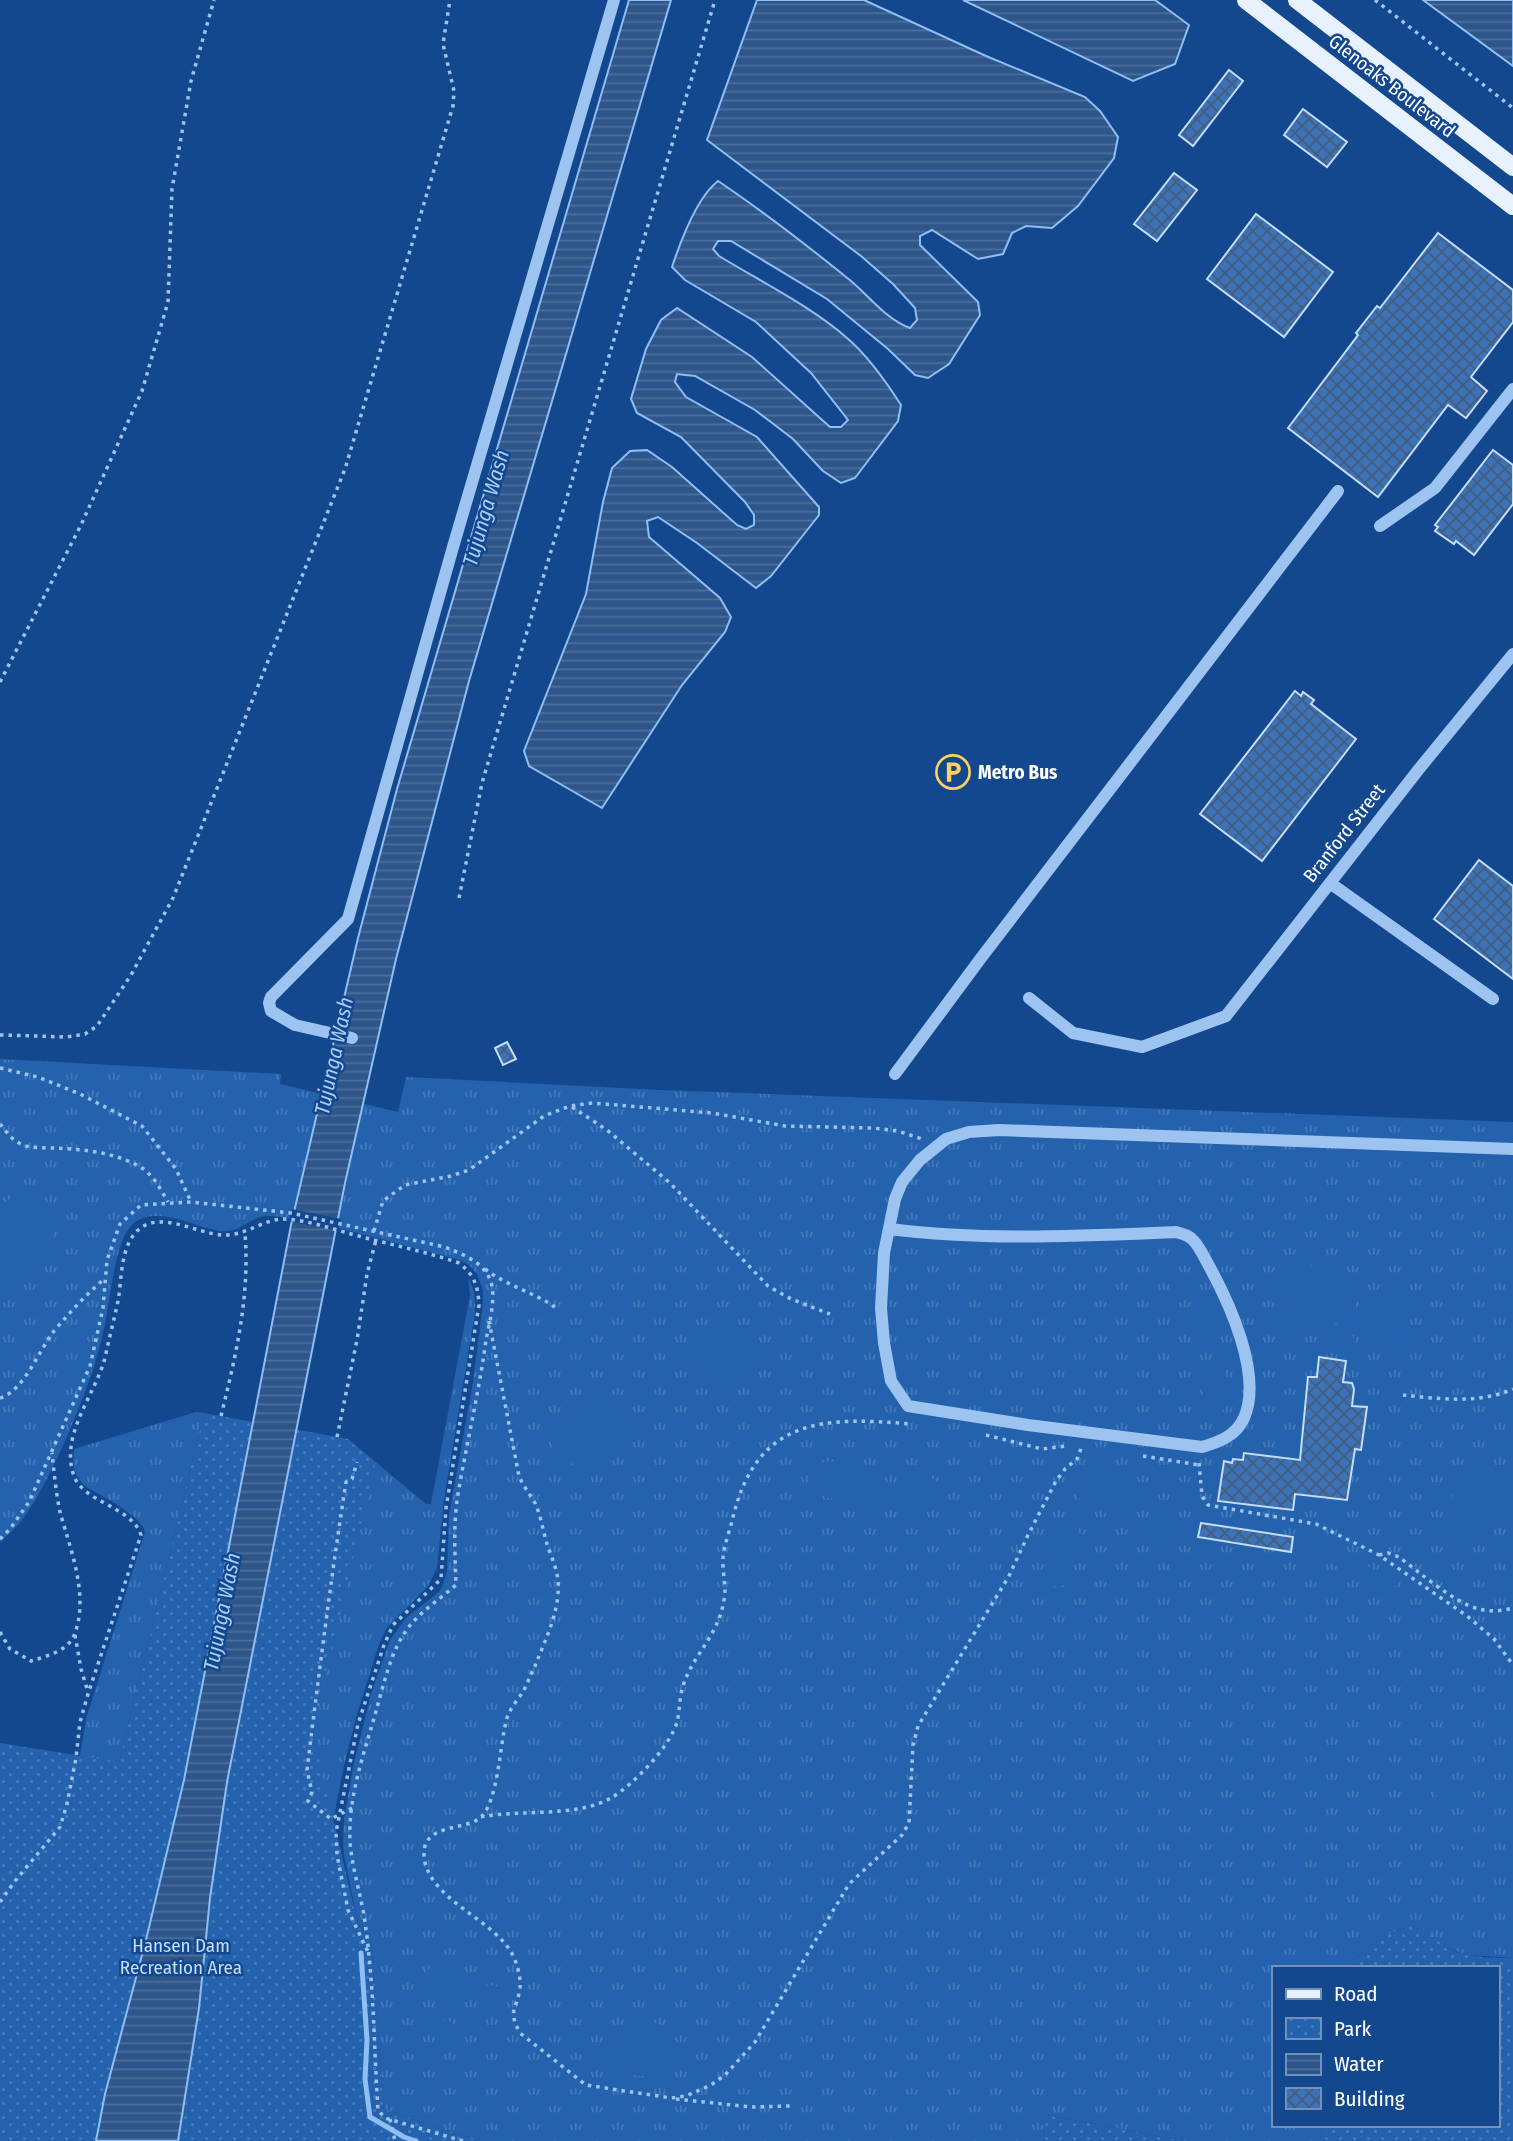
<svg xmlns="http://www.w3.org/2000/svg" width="1513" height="2141" font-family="'Fira Sans Condensed',sans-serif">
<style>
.grass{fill:url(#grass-tufts)}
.park{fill:url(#park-dots)}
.garden{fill:#2462ae}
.water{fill:url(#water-rules);stroke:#8fbef5;stroke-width:2}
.pier{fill:#13488f}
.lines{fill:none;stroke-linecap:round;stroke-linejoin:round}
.stream{stroke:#8fbef5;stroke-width:5}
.building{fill:url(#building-cross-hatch);stroke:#c4ddfc;stroke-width:2}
.path{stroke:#9dc3f1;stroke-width:3.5;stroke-dasharray:3.5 5;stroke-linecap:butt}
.minor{stroke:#9dc3f1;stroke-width:12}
.major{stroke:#e8f1ff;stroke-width:18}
.labels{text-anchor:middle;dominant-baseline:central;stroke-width:5;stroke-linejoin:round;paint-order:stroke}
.street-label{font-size:19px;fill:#fff;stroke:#13488f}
.poi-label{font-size:19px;font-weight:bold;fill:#fff;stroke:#13488f;text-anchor:start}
.park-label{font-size:19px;fill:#c4ddfc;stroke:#13488f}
.water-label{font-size:21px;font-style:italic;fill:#a9cdf9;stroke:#13488f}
</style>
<defs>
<pattern id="grass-tufts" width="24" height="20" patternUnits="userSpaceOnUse" patternTransform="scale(1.75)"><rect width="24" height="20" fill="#2462ae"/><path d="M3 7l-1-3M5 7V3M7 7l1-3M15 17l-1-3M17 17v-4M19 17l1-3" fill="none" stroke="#457aba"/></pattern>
<pattern id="park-dots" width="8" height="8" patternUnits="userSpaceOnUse" patternTransform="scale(1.75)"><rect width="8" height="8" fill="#2462ae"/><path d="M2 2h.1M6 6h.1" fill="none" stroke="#457aba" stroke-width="1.8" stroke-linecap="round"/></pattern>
<pattern id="water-rules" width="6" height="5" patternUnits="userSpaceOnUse" patternTransform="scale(1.75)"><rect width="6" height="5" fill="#2e568a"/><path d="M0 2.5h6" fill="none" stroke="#4d6f9c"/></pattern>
<pattern id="building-cross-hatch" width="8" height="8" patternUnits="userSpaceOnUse" patternTransform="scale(1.75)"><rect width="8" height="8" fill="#3b72b8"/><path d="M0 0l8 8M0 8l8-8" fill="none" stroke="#445d7d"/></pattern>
</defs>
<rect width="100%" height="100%" fill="#13488f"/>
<path class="grass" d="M0,1059l281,15 -1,10 118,28 8,-35 255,13 852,32v836l-46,-3 -21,-8 -34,-21c-27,7 -47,20 -64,42h-75v157h49l-2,16h-136l-137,-26 -3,26h-563l-50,-15 -47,-17 -13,-172 -12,-9 -15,-73 -1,-15 1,-21 10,-56 17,-69 19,-54 16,-22 33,-26 4,-8 4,-13 2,-56 24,-133 10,-78v-14l-6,-16 -8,-9 -9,-5 -121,-32 -1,3 -49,-10v-3c-10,-1 -22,-4 -32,0 -12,5 -19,14 -34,13 -26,-2 -63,-26 -88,-9 -21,15 -25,82 -31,107 -3,13 -7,28 -11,41 -16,45 -43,112 -71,150 -6,8 -15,15 -22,23z
M468,1278c8,13 8,25 6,41l-30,180 -7,69 -9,18 -41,42 -8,16 -22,70 -13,51 -10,51 -2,2 -22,-50 31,-287 7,-42 78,65h5l39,-209z
M196,1412l8,1 -85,349 -42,14 9,-57 59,-187c-5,-18 -44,-36 -60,-46 -11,-11 -13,-21 -11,-37z"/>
<path class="park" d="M204,1413l144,26 27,24 -62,271 46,194 12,9 13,172 47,17 50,15h-481v-398l119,19z
M1411,1926c17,0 23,15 37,22 20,10 44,10 65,10v183h-193l2,-16h175v-157h-149c17,-22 37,-35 63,-42z
M1046,2115l138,26h-140z"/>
<path class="garden" d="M26,1195c32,5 30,35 20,58 -2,5 -4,11 -8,15 -10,8 -26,9 -38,7v-69l13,-9z
M1274 1301a35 35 0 1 1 70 0a35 35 0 1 1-70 0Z
M1385,1291l13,3c7,16 10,32 8,49l-3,2 -31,-4 -6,-3c-2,-16 -3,-34 9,-45z
M1347,1293l10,2 -5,40 3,8c-4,8 -13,8 -16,0l1,-5 4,-4z
M1192,1303l14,2c10,12 16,29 14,45l-5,2 -12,-1 -6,-10 -9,-29v-4z
M725,1318c20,9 42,42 22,60 -6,5 -14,7 -20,9 -40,7 -50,-60 -2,-69z
M1513,1357v18h-11l-1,-15 2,-2z
M1210,1366l11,2c7,10 10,22 9,34l-9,10c-19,-1 -27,-38 -11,-46z
M607,1405l16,5c6,10 7,15 7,26 -1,27 -31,29 -52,31 -17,-10 -35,-24 -21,-43 4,-5 7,-10 11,-13 12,-6 26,-6 39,-6z
M823,1462c23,-2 73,5 50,39 -4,3 -6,5 -10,4 -6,0 -46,-10 -49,-12 -12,-11 -4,-27 9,-31z
M1480,1463c11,2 19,9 25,19 5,7 8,16 6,25 -9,28 -74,63 -62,8 5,-21 6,-47 31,-52z
M1097,1472l28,5 22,8v5c-8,7 -15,19 -25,23 -14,5 -36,-9 -46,-17l-1,-5 12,-16z
M918,1473c17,4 32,14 23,34 -26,12 -73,-23 -23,-34z
M1065,1520l19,17 4,11 -7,14 -9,4 -7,-2 -18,-16c0,-11 7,-25 18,-28z
M1196,1521l-3,13 -42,3 -2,-14z
M1296,1534l20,7 82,40 -9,17 -56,-34 -42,-15z
M1048 1577a10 10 0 1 1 20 0a10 10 0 1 1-20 0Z
M1438,1781l27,64 -6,3 -28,-65z
M432,1967l12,2 21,8c3,8 0,24 -11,25 -8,0 -21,-9 -27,-14l-3,-9 4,-9z
M492,1985l10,4 1,5 -7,16 -9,3 -7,-2 -1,-8 5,-16z
M433,2017l18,5 7,6 -1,7 -3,2 -26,-7 -3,-9z
M656,2023c12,8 16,11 21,25 12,35 -56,35 -70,12 -3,-4 -3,-11 -4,-16l11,-15 21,-5z
M421,2041l17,4 9,7c-10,8 -22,7 -30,-3v-4z"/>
<path class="water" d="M629,0h42l-202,681 -73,278 -51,224 -118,599 -17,116 -11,110 -21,133h-82l9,-47 41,-154 38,-160 107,-555 67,-287 39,-149z
M757,0h107l122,56 99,41 15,14 18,26 -4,21 -36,48 -26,22 -26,-2 -14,7 -9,21 -25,5 -46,-29 -12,6v9l58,57 2,13 -31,49 -21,14 -13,-3 -27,-26 -61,-50 -96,-58h-13l-5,8 6,7c41,25 93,51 128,82 20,17 40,45 54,67l-3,16 -43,57 -14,5 -18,-12 -30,-32 -38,-29 -60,-34 -18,-2 -2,8 11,15 71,40 62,70v8l-48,61 -15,12 -59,-45 -39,-26 -11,4 2,16 71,61 11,19 -6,15 -43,53 -80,123 -73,-42 -5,-15 62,-157 17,-92 9,-34 18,-17 17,-1 25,17 65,58 9,4 8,-4v-10l-9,-13 -64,-65 -44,-24 -6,-14 15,-50 15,-29 16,-12 75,49 78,70h11l7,-7 -37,-47 -55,-51 -71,-42 -13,-13c8,-24 25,-70 46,-86 46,31 90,65 133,100 19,16 36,39 59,47l7,-8 -2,-12 -22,-24 -32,-28 -154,-116z
M963,0h192l34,25 -14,39 -42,17z
M1423,0h90v66z"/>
<path class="pier" d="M292,1209l49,10 -3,12 -49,-10z"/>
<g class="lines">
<path class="stream" d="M361,1953l6,87 -2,39 5,38 34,20 12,4"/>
</g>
<path class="building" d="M1229,70l14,11 -50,65 -14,-11z
M1303,109l44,33 -20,25 -43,-32z
M1174,173l23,17 -40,51 -23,-17z
M1256,214l77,58 -49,65 -77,-58z
M1438,233l75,57v32l-42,55 16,14 -21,27 -18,-13 -70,92 -90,-69 70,-93 -2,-2 21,-27 3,2z
M1493,450l20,15v39l-39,51 -18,-14 -2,3 -19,-13 3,-4 -3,-2z
M1295,691l6,5 2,-4 11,8 -3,4 45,35 -94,122 -62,-47z
M1479,860l34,26v93l-79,-60z
M507,1042l9,17 -13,6 -8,-17z
M1319,1357l27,4 -3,21 9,1 2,6 -2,17 15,1 -6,43 -6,-1 -8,51 -52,-6 -2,16 -75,-9 6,-40 8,2 1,-4 10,1 1,-7 56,7 8,-83h9z
M1201,1523l92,14 -2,15 -93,-15z"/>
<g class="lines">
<path class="path" d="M1375,0l138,108
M0,682l81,-157 61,-134 26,-89 4,-113 19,-108 23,-81
M459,898l23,-115 233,-783
M0,1035l67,2 18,-3 12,-8 34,-51 42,-77 172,-429 108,-363 1,-15 -11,-47 7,-44
M0,1068l38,9 42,17 62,32 34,43 15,33
M572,1107l35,23 63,53 98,103 23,13 39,15
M0,1124c6,7 11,15 19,19 10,6 21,4 32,5 30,1 65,4 91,20 12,8 19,22 26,34
M374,1231l9,-30 22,-16 46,-9 18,-6 75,-54 26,-10 22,-3 61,5 59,5 73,13 88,2 25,3 24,8
M485,1269c22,17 48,23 70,38
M489,1321l30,155c4,10 11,18 16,27 6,13 8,28 12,41 3,10 8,20 10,30 6,31 -11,64 -22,92 -4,8 -7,16 -11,24 -6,10 -16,20 -18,32 -6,22 -8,81 -26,96 -16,13 -58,5 -56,38 4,43 67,62 87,96 6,10 10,25 9,36 -3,22 -13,21 0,45l66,52 85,13 15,-2 25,-11 14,-10 30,-33 94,-158 53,-49 7,-12 4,-78 5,-19 91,-150 19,-41 28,-54 9,-12 12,-10 5,-13
M1403,1395c35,4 77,9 110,-6
M0,1398c24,-7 39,-48 54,-67 16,-19 32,-36 50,-52
M221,1416c15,-61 29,-120 24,-183
M986,1435l56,14 25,-3
M337,1437l20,-97 10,-66 9,-34
M1143,1456l56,9
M1199,1463l3,33 6,9 108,19 63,31 88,61 27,23 19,26
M0,1539l10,-10 19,-27 61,-136 13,-58 4,-48 13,-36 21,-19 50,-3 100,11 154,34c19,8 42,16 47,39 3,17 -3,38 -6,54 -7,52 -19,102 -28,154 -5,29 -3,61 -2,91 -16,14 -35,26 -48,43 -17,22 -24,56 -32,83 -12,43 -28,85 -26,130 2,30 13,59 16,89 8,59 8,120 12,180l7,8 78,23
M1379,1555l9,-2 11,4c20,15 57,47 80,52 11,3 23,2 34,-1
M0,1632l10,17 21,12c16,-5 38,-10 44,-28 14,-38 -5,-85 -15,-121 -4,-19 -6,-40 -8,-59
M75,1635l6,34 7,23
M352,1808l-21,11 -23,-18 4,-9 -5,-22c12,-97 24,-192 39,-288l6,-3 5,-17
M481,1817c40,-8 94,1 130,-19 22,-13 59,-51 66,-76 3,-11 2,-24 6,-36 10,-32 35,-49 41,-86 3,-14 -2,-28 -1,-42 1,-13 7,-28 10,-41 25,-101 92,-100 179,-93
M0,1902l15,-21 45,-54 7,-23 9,-46 4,-36 8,-28 53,-159c-10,-30 -60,-32 -68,-62 -12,-40 22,-78 32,-115 4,-19 9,-38 13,-57 4,-22 2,-53 19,-70 22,-22 60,3 86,4 23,1 40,-16 61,-16 22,1 46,9 67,15 36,10 73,17 108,29 16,12 19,24 20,42l-33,203 -5,71 -48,46 -9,20 -26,79 -22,108 1,23 11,55 20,42
M676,2099l75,8 39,-1
M390,2119l5,22"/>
<path class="minor" d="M1380,526l55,-38 78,-99
M1330,883l163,116
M1029,998l44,35 69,14 84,-31 193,-247 94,-115
M352,1038l-57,-13 -24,-14 -2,-8 2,-6 77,-78 105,-372 161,-547
M895,1074l86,-116 357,-467
M890,1229c95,12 190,7 286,3 7,2 13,3 18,9 6,7 10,16 14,23 21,38 55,111 36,154 -8,18 -25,24 -42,29l-174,-22 -120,-19 -17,-25 -7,-38 -3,-35 3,-55 11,-54 7,-17 18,-22 26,-21 23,-7 30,-2 514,19"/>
<path class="major" d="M1246,0l267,206
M1297,0l216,167"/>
</g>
<defs>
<g id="parking-ring" transform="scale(1.75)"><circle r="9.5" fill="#13488f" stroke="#ffd15e" stroke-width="1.5"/><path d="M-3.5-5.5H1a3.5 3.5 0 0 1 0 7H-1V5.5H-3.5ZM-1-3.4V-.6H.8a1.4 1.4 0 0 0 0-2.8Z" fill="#ffd15e"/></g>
</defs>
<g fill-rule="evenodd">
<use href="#parking-ring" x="953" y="772"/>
</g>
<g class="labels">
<g class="street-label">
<text transform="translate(1392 86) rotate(38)">Glenoaks Boulevard</text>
<text transform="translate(1344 833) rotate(-52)">Branford Street</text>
</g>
<g class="poi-label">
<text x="978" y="772">Metro Bus</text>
</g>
<g class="park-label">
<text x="181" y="1945">Hansen Dam<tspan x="181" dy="22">Recreation Area</tspan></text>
</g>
<g class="water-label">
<text transform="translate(486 508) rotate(-74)">Tujunga Wash</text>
<text transform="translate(334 1056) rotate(-78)">Tujunga Wash</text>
<text transform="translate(222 1612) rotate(-79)">Tujunga Wash</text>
</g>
</g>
<rect x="1272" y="1966" width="228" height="161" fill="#13488f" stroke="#7191bc" stroke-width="2"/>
<rect x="1286" y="1989" width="35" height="10" fill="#e8f1ff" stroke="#7191bc" stroke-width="2"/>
<text x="1334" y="2001" font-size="21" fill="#ffffff">Road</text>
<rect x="1286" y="2018" width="35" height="21" fill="url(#park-dots)" stroke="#7191bc" stroke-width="2"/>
<text x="1334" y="2036" font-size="21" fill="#ffffff">Park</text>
<rect x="1286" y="2054" width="35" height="21" fill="url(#water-rules)" stroke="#7191bc" stroke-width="2"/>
<text x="1334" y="2071" font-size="21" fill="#ffffff">Water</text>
<rect x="1286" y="2088" width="35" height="21" fill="url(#building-cross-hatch)" stroke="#7191bc" stroke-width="2"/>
<text x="1334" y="2106" font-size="21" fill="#ffffff">Building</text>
</svg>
